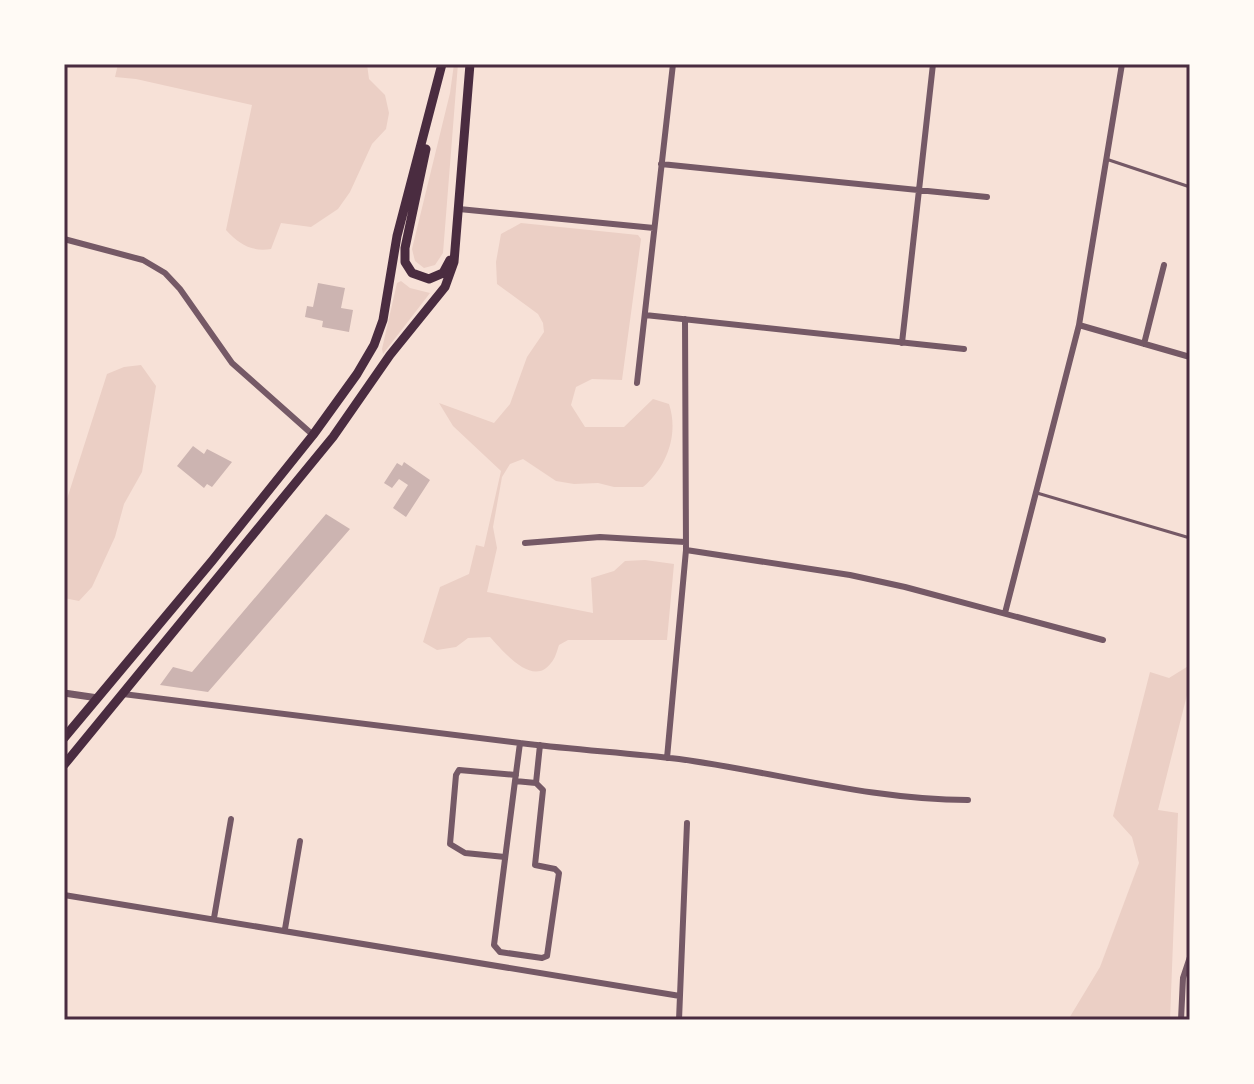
<svg xmlns="http://www.w3.org/2000/svg" width="1254" height="1084" font-family="'Sofia Sans Condensed',sans-serif">
<style>
.green{fill:#ebcfc5}
.building{fill:#ccb4b1}
.lines{fill:none;stroke-linecap:round;stroke-linejoin:round}
.service{stroke:#755966;stroke-width:3}
.minor{stroke:#755966;stroke-width:6}
.tertiary{stroke:#755966;stroke-width:7}
.primary{stroke:#4a2c40;stroke-width:9}
.neatline{fill:none;stroke:#4a2c40;stroke-width:3}
</style>
<rect width="100%" height="100%" fill="#f7e1d7"/>
<path class="green" d="M118,64h249l2,15 16,16 4,18 -3,16 -14,15 -22,48 -12,17 -27,18 -30,-4 -10,26c-20,3 -32,-5 -45,-19l26,-125 -116,-26 -21,-2z
M454,64h4l-1,12 -14,177 -8,12 -11,3 -9,-7 -3,-12 38,-156z
M521,223l117,12 3,4 -19,141 -30,-1 -16,8 -5,18 14,22h39l29,-28 16,5c10,30 -2,63 -26,83h-29l-16,-4 -24,1 -18,-3 -33,-22 -13,5 -8,13 -9,50 4,21 -10,44 106,21 -2,-35 23,-7 11,-10 20,-1 29,4 -7,76h-99l-9,5c-2,6 -4,14 -8,18 -18,25 -48,-12 -61,-26l-22,1 -12,9 -19,3 -14,-8 17,-55 29,-13 7,-29 8,2 17,-76 -48,-45 -14,-23 55,20 16,-19 17,-47 17,-25 -1,-9 -5,-9 -41,-30 -1,-22 5,-28z
M401,281l9,7 20,5 -47,61 -1,-5 15,-66z
M141,365l15,21 -14,86 -18,32 -9,33 -23,50 -13,14 -15,-3v-96h2l41,-128 17,-7z
M1190,665v18l-32,127 20,3 -8,207h-102l32,-53 39,-104 -7,-26 -19,-21 37,-144 19,6z"/>
<path class="building" d="M318,283l27,5 -4,20 12,2 -4,22 -27,-5 1,-6 -18,-4 2,-11 6,1z
M193,446l11,8 3,-5 25,13 -20,25 -5,-3 -3,4 -27,-22z
M404,462l26,18 -24,37 -13,-9 15,-23 -9,-6 -7,9 -8,-5 13,-20 5,3z
M326,514l24,15 -142,163 -48,-7 13,-18 19,5z"/>
<g class="lines">
<path class="service" d="M64,104v-1
M1106,159l84,28
M1037,493l153,45"/>
<path class="minor" d="M661,164l326,33
M459,209l195,19
M64,239l79,21 22,13 15,16 52,74 81,72
M645,315l319,34
M1079,325l111,32
M902,343l31,-279
M1144,344l20,-79
M637,383l36,-319
M525,543l75,-6 85,5
M686,550l164,25 55,12 198,53
M1005,613l74,-288 43,-261
M123,694c135,17 270,34 405,50 50,6 101,9 151,15 96,13 191,41 289,41
M520,743l-5,38 21,2 4,-38
M667,758l19,-208 -1,-231
M515,781l-21,164 6,7 42,6 5,-2 12,-83 -4,-4 -20,-4 8,-75 -7,-7
M505,857l-40,-4 -15,-9 6,-69 3,-5 57,5
M64,895l616,101
M214,918l17,-99
M285,929l15,-88
M679,1020l8,-197
M1181,1020l2,-42 7,-21"/>
<path class="tertiary" d="M64,693l34,5"/>
<path class="primary" d="M426,149l-21,99v14l7,11 17,6 14,-6 7,-13
M64,738l148,-177 101,-126 44,-61 17,-29 9,-25 14,-84 45,-172
M64,765l269,-328 57,-82 55,-68 9,-25 16,-198"/>
</g>
<rect width="1254" height="1084" fill="none" stroke="#fffaf5" stroke-width="132"/>
<rect x="66" y="66" width="1122" height="952" class="neatline"/>
</svg>
